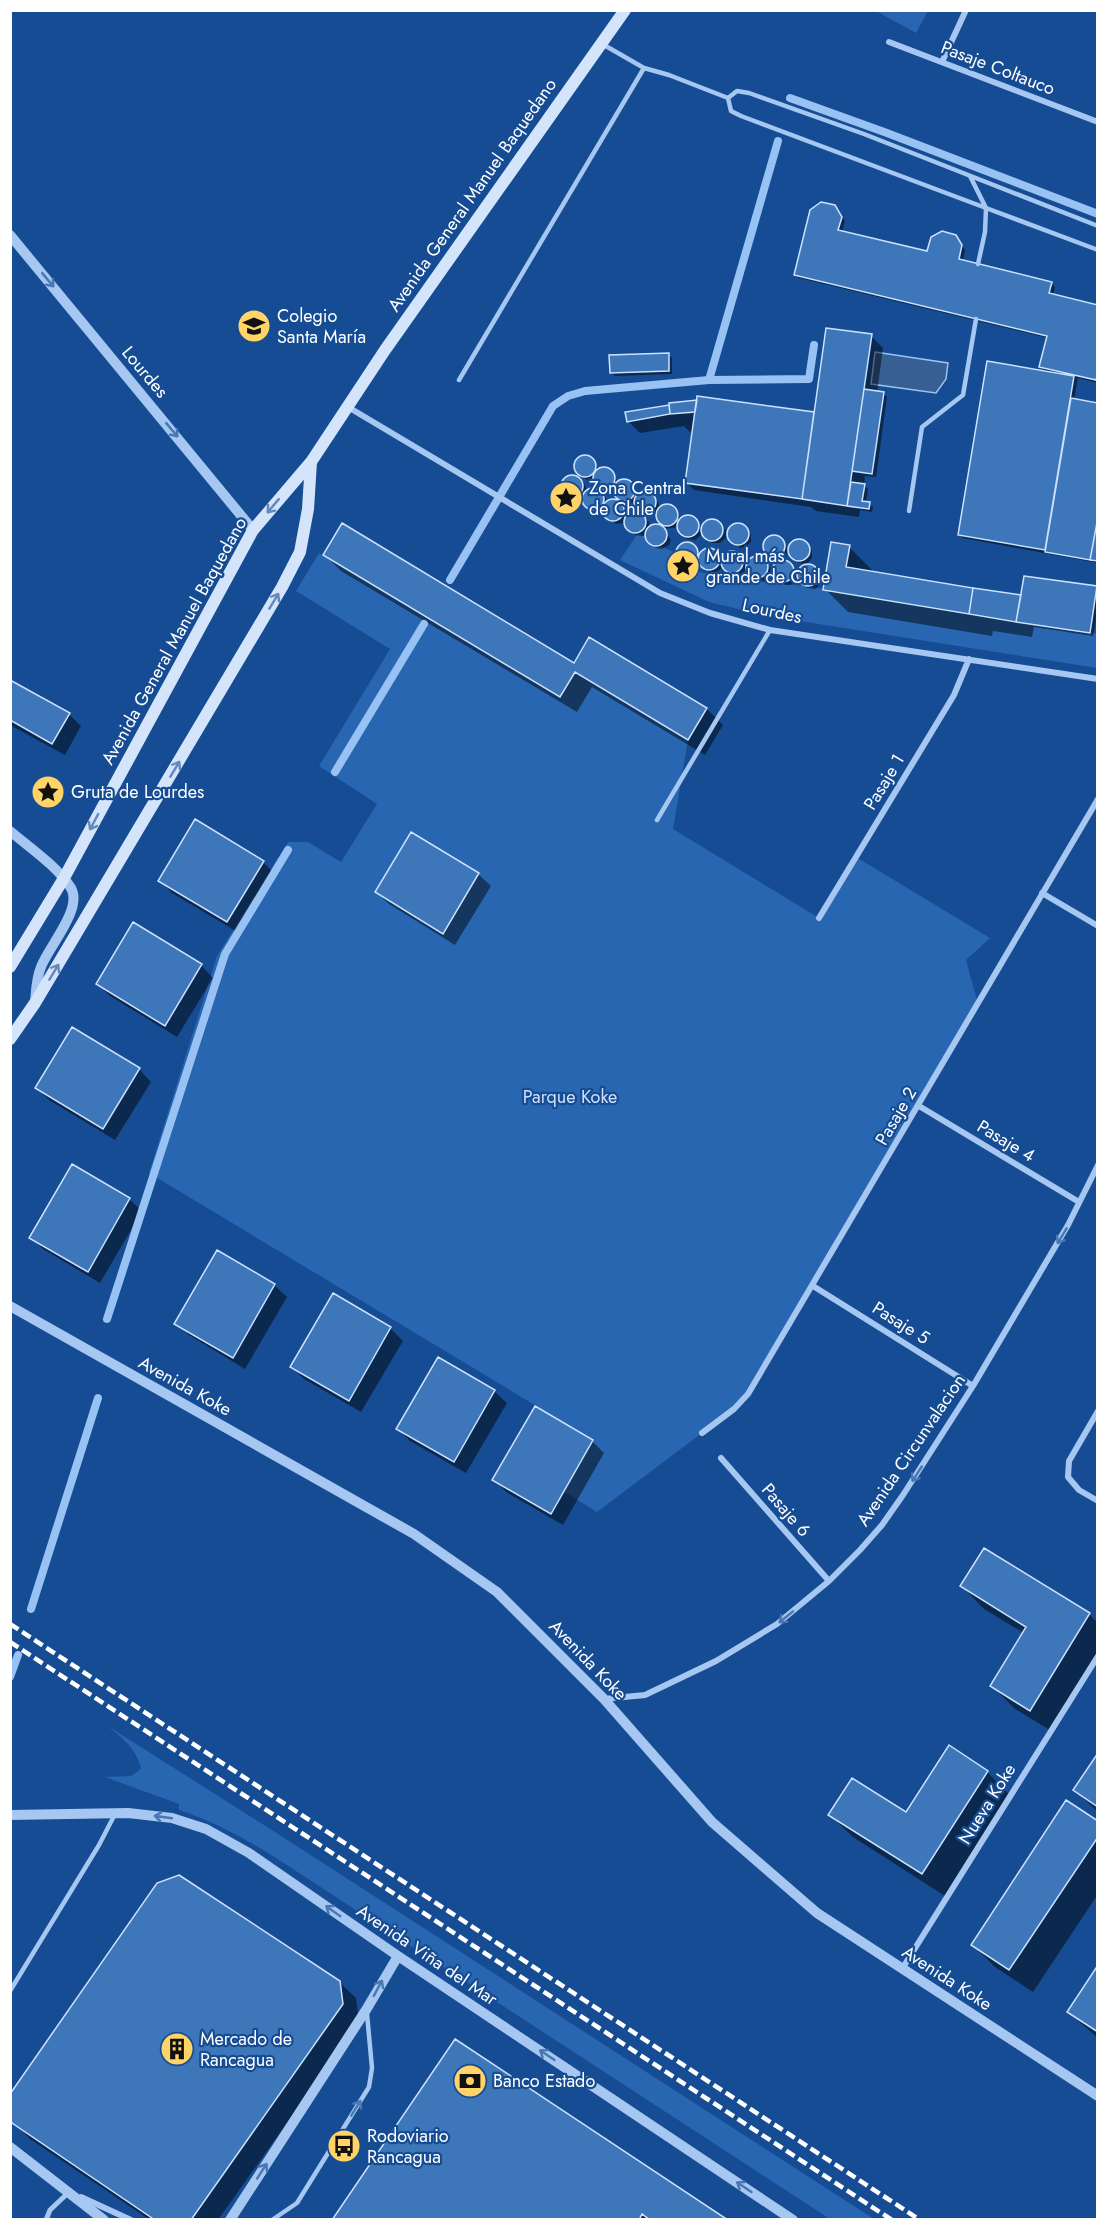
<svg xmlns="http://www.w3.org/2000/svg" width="1108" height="2230" font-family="Jost,sans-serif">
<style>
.green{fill:#2866b1}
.water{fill:#385f93;stroke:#97c2f3;stroke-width:1.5}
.shadow{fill:#0007;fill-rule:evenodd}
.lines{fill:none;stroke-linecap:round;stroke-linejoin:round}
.stream{stroke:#97c2f3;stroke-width:8}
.building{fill:#3e76ba;stroke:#cce1fc;stroke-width:1.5}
.service{stroke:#a5c7f1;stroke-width:4.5}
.pedestrian{stroke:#a5c7f1;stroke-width:5}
.minor{stroke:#a5c7f1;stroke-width:6}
.tertiary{stroke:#a5c7f1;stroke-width:10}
.secondary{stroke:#d3e4fb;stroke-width:12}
.rail{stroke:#fff;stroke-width:4.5;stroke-dasharray:10 4.5;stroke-linecap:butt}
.oneway{stroke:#4877b4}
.oneway2{stroke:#6289bd}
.labels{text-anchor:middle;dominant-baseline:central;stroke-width:4.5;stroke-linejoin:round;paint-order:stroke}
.street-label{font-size:18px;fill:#fff;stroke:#164c93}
.poi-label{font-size:18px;fill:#fff;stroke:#164c93;text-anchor:start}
.park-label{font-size:18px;fill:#cce1fc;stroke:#164c93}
</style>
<rect width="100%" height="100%" fill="#164c93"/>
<path class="green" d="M876,11h52l-12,22z
M638,533l8,4 5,8 9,1 16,7 -2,8 25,11 50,9 59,5 289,48v34l-329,-52 -51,-12 -8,-2 -89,-42z
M319,553l241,144 15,-25 113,68 -15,89 146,89 37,-61 134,81 -24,22 12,44 -230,390 -46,39 -105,79 -34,-21 30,-51 -444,-267 68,-217 71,-114h20l33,20 36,-58 -58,-38 71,-117 -94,-58z
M106,1725l169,107 599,387h-44l-557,-363c-31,-19 -60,-35 -94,-46v-6l-74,-27 26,-1 10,-7c-4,-20 -19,-32 -35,-44z"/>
<path class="water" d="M875,352l73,11 -2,16 -10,14 -65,-9z"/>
<path class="shadow" d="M838,211l7,10 -3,11 86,21 27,-17 10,14 -2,11 88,22 4,4 -2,9 45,10v77l-20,-5 -4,22 24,4v159l-135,-25 -4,-4 87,-162 -5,-6 7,-28 -249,-60 -3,-3z
M871,336l12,12 -6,45h6l4,4 -11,80 -11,-1 -1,9 4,4 -2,14 7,4 -1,5 -12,-2 -1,7 -43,-6 -5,-4 -117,-17 -8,-8 7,-47 -9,-9 -44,7 -12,-12 41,-14 2,2 142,5 2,2z
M668,354l4,4v16l-57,2 -4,-4z
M584,456l6,2 10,12 6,-1 5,2 7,11 5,-2 8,3 7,12 7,-3 5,1 8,9 2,6 3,-3 8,1 8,9 2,6 3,-4 9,1 9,10 7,-7h8l9,9v8l-6,5h-8l-11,-14v6l-6,5 -8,-1 -8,-8v-4l-15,2 7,11 -2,5 -7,4 -6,-1 -8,-8 -1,-7 -4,3 -8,-1 -8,-8 -2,-7 -1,3 -8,1 -11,-9 -1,-4 -11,1 -9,-12v-4l-4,3h-8l-9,-11 2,-8 7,-4 12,7 2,5v4l4,-3h11l-6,-6v-6l-8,3 -9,-7 -3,-8 4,-7zM598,489l11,3 6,-2 6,11 8,3 7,-3 6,12 -12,1 -2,3 -3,-9 -4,-4 -8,-4 -6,3 -1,-5zM658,514l-1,2 6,9 -10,1 -4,3v-7l-6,-6z
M734,525h8l9,9v8l-6,5 -5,1 -11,-10v-8z
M774,536l5,2 9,11 -2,7 -7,4 -5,-1 -10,-11 2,-8z
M796,541h5l11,9v8l-5,6 -8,-1 -9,-8v-8z
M683,544h6l12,10 7,-5 6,1 8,10 10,-7 12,7 2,8 -3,7 -8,1 -13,-11 -1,4 -7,4 -5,-1 -8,-12 -7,7 -8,-1 -9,-11 2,-8z
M849,547l23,23 -1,2 151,25 75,-9 1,21 -5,27 -59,-9 -2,10 -39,-6 -1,5 -144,-24 -23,-23z
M325,555l250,110 15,-26 117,70 16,16 -18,30 -113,-68 -15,25 -236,-141z
M754,558l8,1 8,8 1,8 -6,6 -8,-1 -8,-8 -1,-8z
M785,562l11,9v3l9,-8h5l11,9v8l-5,6 -9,-1 -8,-8v-4l-8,9h-6l-11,-10 -1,-5 4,-7z
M10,681l59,33 12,12 -16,29 -55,-30z
M412,834l66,40 13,12 -36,59 -66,-41 -13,-12z
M263,862l12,12 -36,59 -67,-40 -12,-13z
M201,965l12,13 -36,59 -67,-41 -12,-12z
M139,1069l12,13 -36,58 -66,-40 -12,-12z
M129,1199l13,12 -42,72 -57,-34 -12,-12z
M218,1252l56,33 13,12 -42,72 -56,-34 -13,-12z
M333,1295l58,34 12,12 -42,71 -57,-33 -12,-12z
M439,1359l55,32 13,12 -41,70 -56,-32 -12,-12z
M592,1441l12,12 -41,72 -57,-33 -12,-13z
M962,1586l127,28 9,9v37l-45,72 -38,-23 -23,-23 32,-53 -40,-24z
M1098,1756v56l-23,-22z
M987,1772l23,23 -65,101 -92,-59 -23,-22 77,-1z
M1098,1822v72l-65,98 -38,-25 -22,-22z
M1098,1967v71l-30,-26z
M339,1982l17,16 3,23 -141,199h-68l-120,-81 -16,-17z
M455,2041l191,176 -1,3h-312z"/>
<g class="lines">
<path class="stream" d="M790,98l97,35 211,81
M709,380l69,-239
M450,580l103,-174 15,-10 17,-5 124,-11 100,-1 5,-34
M335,772l89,-148
M107,1319l118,-365 63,-104
M31,1609l67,-211
M10,1677l8,-22"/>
</g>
<path class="building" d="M821,202l14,3 7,12 -4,13 89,21 4,-14 11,-6 14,4 6,10 -3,14 93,23 -3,11 49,12v67l-2,8 -57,-13 8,-31 -253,-61 16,-65z
M826,328l46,6 -25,172 -45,-7z
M669,353v18l-59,2 -1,-18z
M987,361l87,15 -29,174 -87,-15z
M864,389l20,3 -12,82 -20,-3z
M697,396l117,16 -12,87 -117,-16z
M1071,398l27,5v114l-8,43 -45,-8z
M697,400l-2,12 -25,2 -1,-11z
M669,405l1,9 -43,8 -2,-10z
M574 466a11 11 0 1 1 22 0a11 11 0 1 1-22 0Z
M593 478a11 11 0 1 1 22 0a11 11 0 1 1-22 0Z
M561 486a11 11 0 1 1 22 0a11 11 0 1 1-22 0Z
M613 490a11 11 0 1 1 22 0a11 11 0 1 1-22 0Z
M851,482l14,2 -3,17 8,1 -1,7 -22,-3z
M582 499a11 11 0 1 1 22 0a11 11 0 1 1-22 0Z
M634 502a11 11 0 1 1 22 0a11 11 0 1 1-22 0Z
M602 510a11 11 0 1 1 22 0a11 11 0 1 1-22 0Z
M656 515a11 11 0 1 1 22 0a11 11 0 1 1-22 0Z
M624 522a11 11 0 1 1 22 0a11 11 0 1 1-22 0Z
M677 526a11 11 0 1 1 22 0a11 11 0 1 1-22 0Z
M1098,517v44l-8,-1z
M701 530a11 11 0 1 1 22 0a11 11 0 1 1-22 0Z
M727 534a11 11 0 1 1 22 0a11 11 0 1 1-22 0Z
M342,523l232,140 15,-26 118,71 -19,32 -113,-68 -15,25 -237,-142z
M645 535a11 11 0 1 1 22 0a11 11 0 1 1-22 0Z
M763 546a11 11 0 1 1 22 0a11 11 0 1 1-22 0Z
M788 550a11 11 0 1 1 22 0a11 11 0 1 1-22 0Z
M676 553a11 11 0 1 1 22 0a11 11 0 1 1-22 0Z
M831,542l19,3 -4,22 127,21 -4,26 -146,-24z
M698 559a11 11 0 1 1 22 0a11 11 0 1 1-22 0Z
M721 562a11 11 0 1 1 22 0a11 11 0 1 1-22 0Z
M746 567a11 11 0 1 1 22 0a11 11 0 1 1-22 0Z
M772 571a11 11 0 1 1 22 0a11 11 0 1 1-22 0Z
M797 575a11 11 0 1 1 22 0a11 11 0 1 1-22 0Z
M1024,576l73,10 -7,47 -74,-11z
M973,588l48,7 -5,27 -47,-8z
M10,680l60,33 -18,31 -42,-24z
M195,819l69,42 -37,61 -69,-41z
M411,832l68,41 -36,61 -68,-42z
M133,922l69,42 -37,62 -69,-42z
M72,1027l68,41 -37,61 -68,-41z
M72,1164l58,34 -42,74 -59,-34z
M217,1250l58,34 -42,74 -59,-34z
M333,1293l58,34 -42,74 -59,-34z
M438,1357l57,33 -41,72 -58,-33z
M535,1406l58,34 -42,74 -59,-34z
M984,1548l106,65 -60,98 -40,-25 36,-59 -66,-41z
M949,1745l39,26 -66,103 -94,-59 24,-37 54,34z
M1098,1753v54l-25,-17z
M1066,1800l32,21v16l-89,133 -38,-25z
M179,1875l161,106 3,23 -152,216h-36l-143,-97 -2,-5v-24l147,-211z
M1098,1965v67l-31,-20z
M455,2039l273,181h-78l-8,-6 -3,6h-307z"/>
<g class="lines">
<path class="service" d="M604,45l40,23 25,7 59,23 3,13 10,5 245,92 -1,24 -7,32
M728,98l9,-7 12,2 115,41 234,92
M970,176l16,32 112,42
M459,380l185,-312
M909,511l13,-84 41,-32 13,-76
M657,820l113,-190
M10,1991l89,-146 15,-29
M272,2220l25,-17 72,-116 3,-19 -5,-54"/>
<path class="pedestrian" d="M46,2220l4,-10 19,-18"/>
<path class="minor" d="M889,42l209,80
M942,62l24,-52
M348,407l312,186 50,20 60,17 328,49
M1042,893l56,33
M819,918l135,-223 15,-36
M919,1106l160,96
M813,1286l160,100
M1098,1411l-29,50 -1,16 11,13 19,11
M702,1433l32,-24 14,-15 350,-595
M721,1458l108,123
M604,1699l41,-4 71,-34 61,-37 52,-43 31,-31 22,-25 21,-30 70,-109 95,-161 30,-60
M902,1969l196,-313
M81,2197l50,23"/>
<path class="tertiary" d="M10,235l243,295
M10,831c19,16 48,36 61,57 12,21 -22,58 -30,79 -5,12 -5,23 -6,36
M10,1306l404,228 83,58 107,107 108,123 105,91 281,183
M10,1815l118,-2 44,5 34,11 43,24 149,103 395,264
M10,2147l94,73
M230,2220l136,-210 32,-54"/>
<path class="secondary" d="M10,967l54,-89 189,-348 58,-68 74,-112 240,-340
M10,1039l25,-36 247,-416 18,-35 8,-43 3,-47"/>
<path class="rail" d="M10,1624l910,596
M10,1642l882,578"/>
</g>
<defs><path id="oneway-shaft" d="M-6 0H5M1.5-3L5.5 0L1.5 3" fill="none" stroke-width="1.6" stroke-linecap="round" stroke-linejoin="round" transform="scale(1.5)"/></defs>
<g class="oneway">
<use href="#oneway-shaft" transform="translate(48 280) rotate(50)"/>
<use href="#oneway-shaft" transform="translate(172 430) rotate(50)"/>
<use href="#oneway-shaft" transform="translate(1062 1236) rotate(121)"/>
<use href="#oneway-shaft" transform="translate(917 1474) rotate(123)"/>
<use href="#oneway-shaft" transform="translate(786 1617) rotate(141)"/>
<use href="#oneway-shaft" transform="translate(163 1817) rotate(-172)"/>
<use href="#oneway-shaft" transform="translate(333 1911) rotate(-145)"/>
<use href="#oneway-shaft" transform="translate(378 1988) rotate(-62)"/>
<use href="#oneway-shaft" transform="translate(547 2055) rotate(-146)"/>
<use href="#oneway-shaft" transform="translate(356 2108) rotate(-58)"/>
<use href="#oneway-shaft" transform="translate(262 2171) rotate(-57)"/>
<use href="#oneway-shaft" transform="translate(744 2187) rotate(-146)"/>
</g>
<g class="oneway2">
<use href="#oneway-shaft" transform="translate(273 506) rotate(130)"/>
<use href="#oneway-shaft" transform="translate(274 601) rotate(-59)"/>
<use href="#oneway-shaft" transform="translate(175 769) rotate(-59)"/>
<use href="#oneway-shaft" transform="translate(94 822) rotate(118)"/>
<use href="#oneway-shaft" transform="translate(54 972) rotate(-59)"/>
</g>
<defs>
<g id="school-disc" transform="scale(1.725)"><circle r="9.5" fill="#ffd365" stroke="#164c93"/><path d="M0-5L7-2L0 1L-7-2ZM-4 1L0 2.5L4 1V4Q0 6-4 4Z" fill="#111"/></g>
<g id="sight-disc" transform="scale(1.725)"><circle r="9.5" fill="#ffd365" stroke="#164c93"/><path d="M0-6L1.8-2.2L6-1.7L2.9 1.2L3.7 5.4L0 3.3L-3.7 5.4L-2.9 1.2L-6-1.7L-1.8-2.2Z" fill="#111"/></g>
<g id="building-disc" transform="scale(1.725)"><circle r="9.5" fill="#ffd365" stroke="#164c93"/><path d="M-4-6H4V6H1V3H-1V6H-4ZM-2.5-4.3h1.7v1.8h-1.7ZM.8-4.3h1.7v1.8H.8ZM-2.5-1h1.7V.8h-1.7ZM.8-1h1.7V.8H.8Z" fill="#111"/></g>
<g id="bank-disc" transform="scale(1.725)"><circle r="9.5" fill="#ffd365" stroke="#164c93"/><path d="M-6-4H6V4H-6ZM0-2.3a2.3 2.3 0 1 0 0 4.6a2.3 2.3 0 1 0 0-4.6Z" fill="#111"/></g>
<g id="bus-disc" transform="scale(1.725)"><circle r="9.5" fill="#ffd365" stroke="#164c93"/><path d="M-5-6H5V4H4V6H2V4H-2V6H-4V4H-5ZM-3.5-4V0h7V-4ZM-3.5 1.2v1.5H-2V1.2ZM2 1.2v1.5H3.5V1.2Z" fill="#111"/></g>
</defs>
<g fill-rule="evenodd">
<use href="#school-disc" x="254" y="326"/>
<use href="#sight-disc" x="566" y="498"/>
<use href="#sight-disc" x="683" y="566"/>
<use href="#sight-disc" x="48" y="792"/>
<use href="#building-disc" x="177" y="2049"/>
<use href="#bank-disc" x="470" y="2081"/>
<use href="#bus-disc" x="344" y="2146"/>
</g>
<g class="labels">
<g class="street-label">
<text transform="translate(998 68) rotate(21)">Pasaje Coltauco</text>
<text transform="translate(472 195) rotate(-55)">Avenida General Manuel Baquedano</text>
<text transform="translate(145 372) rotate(50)">Lourdes</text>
<text transform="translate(772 611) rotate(12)">Lourdes</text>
<text transform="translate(174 641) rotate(-61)">Avenida General Manuel Baquedano</text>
<text transform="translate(884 782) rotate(-59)">Pasaje 1</text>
<text transform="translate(896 1116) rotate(-60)">Pasaje 2</text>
<text transform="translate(1006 1141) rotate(31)">Pasaje 4</text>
<text transform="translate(901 1323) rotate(32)">Pasaje 5</text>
<text transform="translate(185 1386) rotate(29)">Avenida Koke</text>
<text transform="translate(911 1450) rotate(-56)">Avenida Circunvalacion</text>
<text transform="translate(786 1510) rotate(49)">Pasaje 6</text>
<text transform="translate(588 1660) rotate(46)">Avenida Koke</text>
<text transform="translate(987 1804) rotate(-58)">Nueva Koke</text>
<text transform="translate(427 1955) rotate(34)">Avenida Viña del Mar</text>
<text transform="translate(947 1978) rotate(33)">Avenida Koke</text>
</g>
<g class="poi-label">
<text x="277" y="316">Colegio<tspan x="277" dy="21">Santa María</tspan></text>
<text x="589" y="488">Zona Central<tspan x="589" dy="21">de Chile</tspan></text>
<text x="706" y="556">Mural más<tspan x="706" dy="21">grande de Chile</tspan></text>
<text x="71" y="792">Gruta de Lourdes</text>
<text x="200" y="2039">Mercado de<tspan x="200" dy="21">Rancagua</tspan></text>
<text x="493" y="2081">Banco Estado</text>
<text x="367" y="2136">Rodoviario<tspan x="367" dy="21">Rancagua</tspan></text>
</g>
<g class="park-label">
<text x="570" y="1097">Parque Koke</text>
</g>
</g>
<rect width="1108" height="2230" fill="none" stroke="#ffffff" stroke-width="24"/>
</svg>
